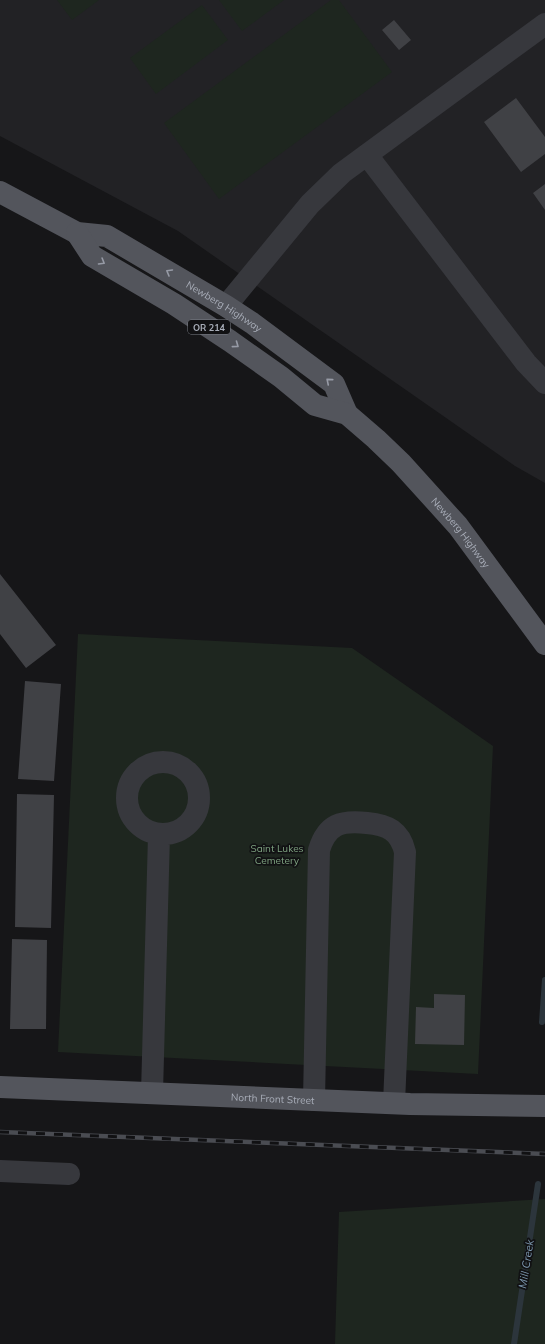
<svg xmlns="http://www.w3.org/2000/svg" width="545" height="1344" font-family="Mulish,sans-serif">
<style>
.built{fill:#222225}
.green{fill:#1e261f}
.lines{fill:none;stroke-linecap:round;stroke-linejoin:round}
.stream{stroke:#2c353c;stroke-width:6}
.building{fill:#404145}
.minor{stroke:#37383d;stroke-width:22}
.major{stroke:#53555c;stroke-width:22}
.rail-casing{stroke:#4a4c52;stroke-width:4.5}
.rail{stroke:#111113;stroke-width:3;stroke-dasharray:9;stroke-linecap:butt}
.oneway{stroke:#979ba6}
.labels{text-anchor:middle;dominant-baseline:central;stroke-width:3.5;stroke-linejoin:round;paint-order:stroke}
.shield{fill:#111113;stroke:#7b7e86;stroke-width:1}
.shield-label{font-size:9px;font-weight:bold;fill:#a8adb8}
.street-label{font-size:10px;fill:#a8adb8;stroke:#111113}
.park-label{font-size:10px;fill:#7fa381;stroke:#111113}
.water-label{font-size:11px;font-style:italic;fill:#7f9bb3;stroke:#111113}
</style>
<rect width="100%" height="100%" fill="#161618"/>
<path class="built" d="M0,0h545v483l-30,-17 -337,-235 -178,-95z"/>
<path class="green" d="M57,0h42l-27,20z
M219,0h65l-42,31z
M331,0h8l53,72 -173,127 -55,-76z
M202,5l26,35 -72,54 -26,-36z
M78,634l274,14 141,98 -15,328 -420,-22z
M545,1199v145h-210l4,-132z"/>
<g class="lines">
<path class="stream" d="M542,1022l3,-42
M514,1344l24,-160"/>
</g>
<path class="building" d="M394,20l17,20 -12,10 -17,-20z
M516,98l29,39v17l-24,18 -37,-50z
M545,184v26l-12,-17z
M0,574l56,71 -30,23 -26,-34z
M25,681l36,3 -7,97 -36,-2z
M17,794l37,1 -3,133 -36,-1z
M12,939l35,1 -1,89h-36z
M434,994l31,1 -1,50 -49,-1 1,-37 18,1z"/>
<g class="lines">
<path class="minor" d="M367,155l159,208 19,20
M226,306l84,-102 32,-31 203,-149
M127 798a36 36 0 1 1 72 0a36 36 0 1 1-72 0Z
M152,1093l7,-258
M314,1100l5,-250c8,-26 22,-30 48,-27 21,2 33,8 38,29l-11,251
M0,1171l69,3"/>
<g class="major">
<path id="s1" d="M0,192l77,41 30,3 119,70 26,17 82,61 13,30"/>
<path id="s2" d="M77,233l15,23 82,48 56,37 51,36 34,28 32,9 29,25 25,24 57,63 87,118"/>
<path id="s3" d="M0,1087l410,17 135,2"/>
</g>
<g class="rail-casing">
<path id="rail" d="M0,1132l545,22"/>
</g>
<use href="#rail" class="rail"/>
</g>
<defs><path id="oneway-chevron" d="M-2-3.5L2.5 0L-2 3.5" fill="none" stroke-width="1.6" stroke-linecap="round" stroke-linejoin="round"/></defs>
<g class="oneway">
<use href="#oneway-chevron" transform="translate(102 262) rotate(31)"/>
<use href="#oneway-chevron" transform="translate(169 272) rotate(-150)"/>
<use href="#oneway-chevron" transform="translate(236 345) rotate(36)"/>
<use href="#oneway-chevron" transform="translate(329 381) rotate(-140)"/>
</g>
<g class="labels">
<rect class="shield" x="188" y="320" width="42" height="14" rx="3"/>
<g class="shield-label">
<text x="209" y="327">OR 214</text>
</g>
<g class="street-label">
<text stroke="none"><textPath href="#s1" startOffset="254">Newberg Highway</textPath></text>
<text stroke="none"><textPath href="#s2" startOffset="494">Newberg Highway</textPath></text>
<text stroke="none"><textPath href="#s3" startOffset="273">North Front Street</textPath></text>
</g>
<g class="park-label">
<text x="277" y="848">Saint Lukes<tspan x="277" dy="12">Cemetery</tspan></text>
</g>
<g class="water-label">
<text transform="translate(526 1264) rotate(-81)">Mill Creek</text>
</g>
</g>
</svg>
